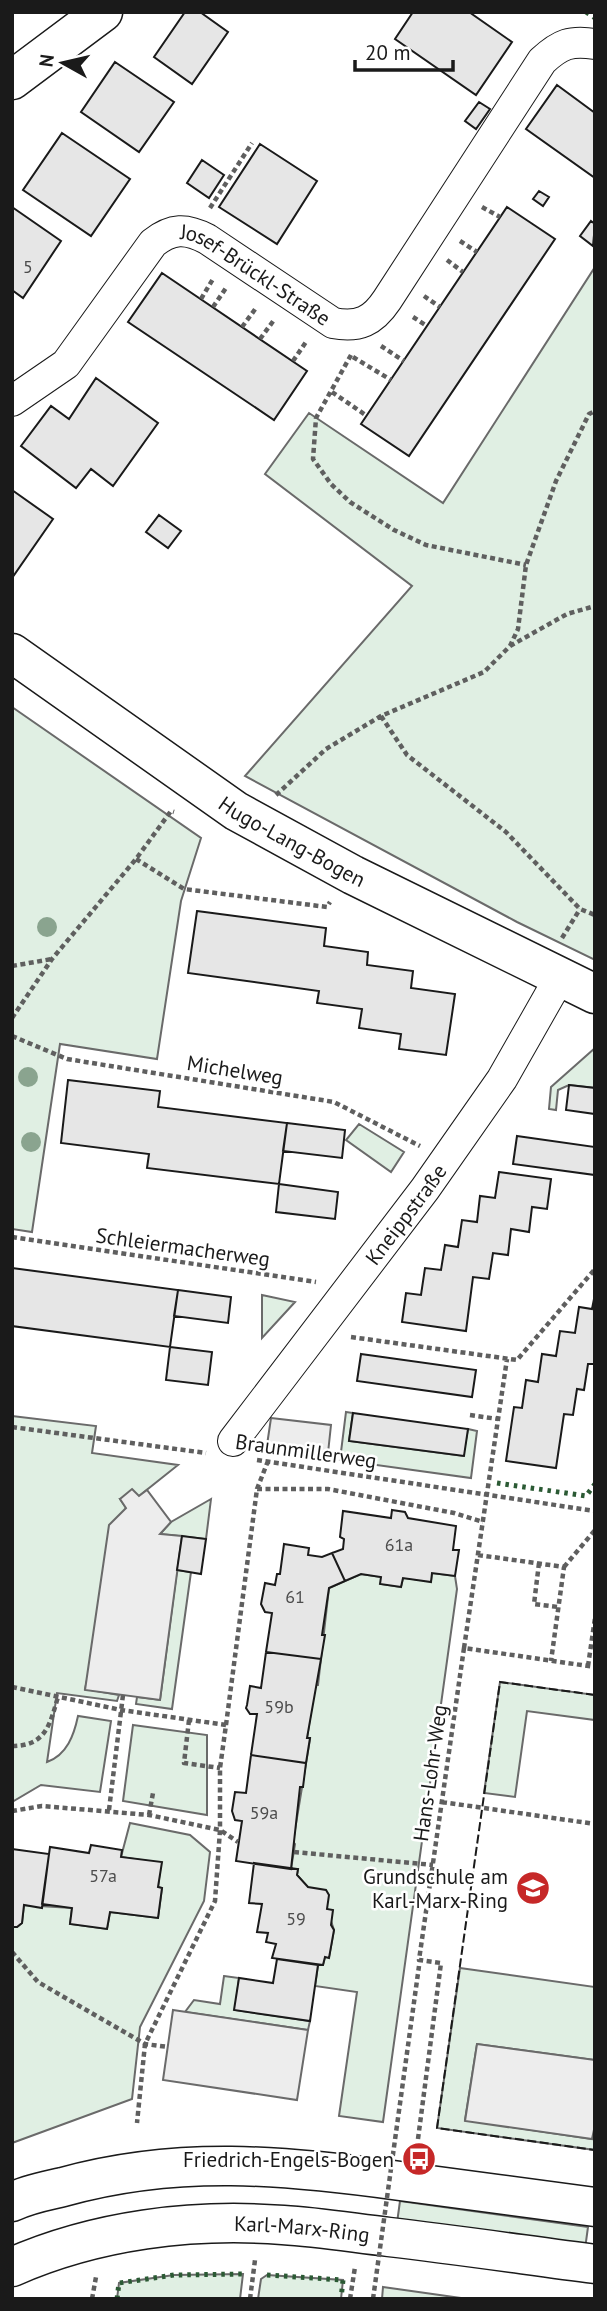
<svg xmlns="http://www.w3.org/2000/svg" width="607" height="2311" font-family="'PT Sans',sans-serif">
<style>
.green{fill:#e0efe3;stroke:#6a6a6a;stroke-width:2}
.parking{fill:#ededed;stroke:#6a6a6a;stroke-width:2}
.building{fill:#e6e6e6;stroke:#1a1a1a;stroke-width:2}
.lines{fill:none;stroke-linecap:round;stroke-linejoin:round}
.street-casing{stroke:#1a1a1a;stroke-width:32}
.secondary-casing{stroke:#1a1a1a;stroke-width:41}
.path{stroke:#5f5f5f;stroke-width:4.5;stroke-dasharray:5 3.5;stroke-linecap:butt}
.street{stroke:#fff;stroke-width:30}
.secondary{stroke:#fff;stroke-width:38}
.path-bridge{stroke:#5f5f5f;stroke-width:4.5;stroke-dasharray:5 3.5;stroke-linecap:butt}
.hedge{stroke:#2b5a34;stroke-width:5;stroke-dasharray:3.5 5;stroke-linecap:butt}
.fence{stroke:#1a1a1a;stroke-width:2;stroke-dasharray:9 3.5;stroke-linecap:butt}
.tree{fill:#8aa48f}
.labels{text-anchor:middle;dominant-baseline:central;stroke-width:5;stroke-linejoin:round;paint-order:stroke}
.number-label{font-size:18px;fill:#4d4d4d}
.street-label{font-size:21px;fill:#1a1a1a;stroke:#fff}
.poi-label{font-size:21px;fill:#1a1a1a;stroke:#fff;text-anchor:end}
</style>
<rect width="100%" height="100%" fill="#fff"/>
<path class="green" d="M595,267v693l-78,-38 -272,-146 167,-190 -147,-112 44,-61 134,90z
M12,707l189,131 -20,63 -24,158 -97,-15 -28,188 -20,-3z
M595,1048v40l-26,-3 -11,5 -2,20 -7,-1 2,-22z
M359,1124l45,28 -13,20 -45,-32z
M262,1295l33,7 -33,36z
M346,1412l7,1 -4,28 114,15 5,-27 9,2 -6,47 -131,-18z
M12,1416l84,10 -4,27 86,12 -39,31 -19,3 6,9 -41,181 34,6 -2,6 -60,-8 -10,69c20,-7 27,-27 31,-46l33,5 -11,71 -59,-7 -29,17z
M211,1499l-5,40 -46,-5 11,-12z
M177,1570l14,2 -19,137 -36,-5 1,-7 23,3z
M432,1573l23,3 2,13 -74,533 -44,-6 18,-124 -42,-6 3,-21h5l2,-8h4l5,-27 -7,-21 -30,-34 1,-6h-7l4,-25 -2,-2 17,-103 -3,-1 8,-53h3l11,-97 32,-14 20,3v7l20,3 2,-9 28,3z
M500,1682l95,13v25l-68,-9 -12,86 -31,-4z
M133,1725l74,10v80l-84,-14z
M130,1823l60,12 20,17 -6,49 -64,126 -8,72 -120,44v-216h5l5,-4 2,-18 48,3 -2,16 37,5 3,-17 48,6 4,-30 -4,-1 3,-24 -40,-6z
M460,1968l135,19v73l-118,-16 -12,76 127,19 3,-14v25l-158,-22z
M224,1976l15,2 -4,32 75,11 -2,9 -123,-18 9,-12 26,4z
M400,2201l188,26 -3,22 -188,-26z
M243,2274l-3,25h-123l2,-16 55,-8z
M267,2275l76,5 -2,19h-83l3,-20z
M383,2287l85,12h-86z"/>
<path class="parking" d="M271,1418l60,7 -3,28 -61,-8z
M132,1489l7,7 8,-6 24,32 -11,12 22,2 -22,164 -75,-10 24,-165 17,-17 -6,-9z
M173,2010l135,20 -11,70 -134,-20z
M477,2044l118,16v65l-3,14 -127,-18z"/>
<path class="building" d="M185,12h15l28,20 -36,52 -38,-27z
M413,12h56l43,30 -36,53 -81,-56z
M115,62l59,40 -35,50 -58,-40z
M557,85l38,28v65l-69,-49z
M479,102l11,7 -14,20 -11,-8z
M62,133l68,46 -39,57 -68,-46z
M260,144l57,37 -40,63 -58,-37z
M202,160l22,15 -15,23 -22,-15z
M539,191l10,6 -6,9 -10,-7z
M12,207l49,34 -38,57 -11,-8z
M507,207l48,32 -146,217 -48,-32z
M591,221l4,3 -2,22 -13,-10z
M162,273l145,98 -33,49 -146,-98z
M96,378l62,45 -45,63 -22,-17 -15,19 -55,-42 30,-40 18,13z
M12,490l41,29 -41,59z
M159,515l22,16 -13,17 -22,-16z
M197,911l129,17 -2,18 44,6 -1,13 46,6 -2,17 44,6 -9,61 -47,-6 2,-15 -42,-6 3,-19 -45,-6 2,-12 -131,-18z
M68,1080l92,11 -2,16 129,16 -8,61 -132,-16 2,-14 -88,-11z
M569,1085l26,3v26l-29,-4z
M287,1123l58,7 -3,28 -59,-7z
M517,1136l78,11v28l-82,-11z
M499,1172l52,7 -4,30 -15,-2 -3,25 -18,-3 -3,26 -15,-2 -4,26 -16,-2 -7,54 -64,-9 4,-29 15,2 4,-27 16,2 4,-25 13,2 4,-27 15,2 3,-26 15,2z
M279,1184l59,8 -3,27 -59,-7z
M12,1268l166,22 -8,57 -158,-21z
M178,1290l53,7 -3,26 -54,-7z
M595,1294v70h-7l-4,26 -7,-1 -4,26 -9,-1 -8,54 -50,-7 8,-54 8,1 4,-28 12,2 4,-28 14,2 4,-25 15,2 4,-26 13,2z
M170,1347l42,5 -4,33 -42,-5z
M361,1354l115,16 -4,27 -115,-16z
M353,1413l115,16 -4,27 -115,-15z
M392,1510l13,2 3,6 48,8 -3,24h6l-4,26 -23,-3 -1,9 -28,-4 -2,9 -21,-3 1,-7 -20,-3 -16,7 -13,-28 11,-4 1,-10 -4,-2 3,-26 48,7z
M182,1536l24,3 -5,35 -24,-4z
M284,1544l25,4 -1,7 14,2 10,-4 13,28 -16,7 -7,47h3l-4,24 -55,-7 6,-39 -7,-1 -4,-8 4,-21 10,2 2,-11h3z
M266,1652l55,7 -14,79h3l-4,25 -55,-8 6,-41h-7l-4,-6 1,-3 3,-19 11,2z
M251,1755l55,8 -3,24h-3l-9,82 -55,-8 6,-40 -7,-1 -3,-9 3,-19 11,1z
M91,1845l31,5 -1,7 41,5 -4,25 4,1 -4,30 -48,-6 -3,17 -37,-5 2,-16 -30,-4 8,-57 39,6z
M12,1849l37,5 -7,54 -18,-3 -2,18 -5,4h-5z
M254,1863l44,6 -1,6 11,12 18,3 3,5 -2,14 6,1 -2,15 3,5 -5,28 -4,-1 -2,8 -51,-7 4,-14 -10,-2 2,-9 -11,-1 5,-28 -13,-1z
M277,1959l41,6 -8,56 -76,-11 5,-32 34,5z"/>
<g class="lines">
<g class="street-casing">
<g id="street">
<path id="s1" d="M12,401l54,-37 87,-121c19,-15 33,-15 54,-4l126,84c26,5 40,-2 54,-23l155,-239c18,-17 29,-21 53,-17"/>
<path id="s2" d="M233,1441l192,-252 77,-110 58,-102"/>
</g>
</g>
<g class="secondary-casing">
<g id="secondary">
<path d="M12,80l91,-68"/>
<path id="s3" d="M12,653l224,158 117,64 242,119"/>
<path d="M12,2202c16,-8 34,-11 51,-15 114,-32 222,-22 337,-6 65,9 130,17 195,26"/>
<path id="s4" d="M12,2267c84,-37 180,-49 271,-42 35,2 71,8 106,12 69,8 137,18 206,27"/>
</g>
</g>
<path class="path" d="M482,207l18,10
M210,208l42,-65
M460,241l17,11
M447,260l16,12
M424,296l16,11
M201,299l12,-20
M213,307l13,-19
M413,317l14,9
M242,327l14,-19
M260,339l14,-19
M381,346l23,15
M351,355l-35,63 -3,41 18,25 19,18 44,28 32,15 100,20
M353,357l38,23
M293,361l13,-19
M332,392l35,24
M510,646l57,-32 28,-8
M381,716l26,39 99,77 74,77 15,6
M276,795l50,-46 55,-33 103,-44 26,-26 8,-17 8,-64 30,-84 33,-67 6,-3
M136,859l48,30 143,18 3,-5
M562,938l18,-29
M12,966l40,-7
M12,1018l40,-59 84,-100 35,-48 3,1
M12,1036l55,23 267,43 86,44
M12,1237l304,45
M351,1337l166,23 78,-91
M470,1415l28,4
M12,1427l194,26
M257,1460l338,51
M257,1489h71l126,24 29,9
M478,1555l86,12 -13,94
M539,1563l-5,41 24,3
M564,1567l31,-37
M464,1648l43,-289
M588,1666l7,-48
M12,1687l109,23 105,15 -6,43v62l-5,71 -70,143 -8,79
M189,1720l-5,43 36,5
M226,1725l31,-236 11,-28
M12,1746c34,0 38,-22 46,-49
M442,1802l153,22
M109,1810l14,-115
M12,1811l30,-5 107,9 71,15 18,12
M149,1815l4,-22
M294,1852l139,13
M12,1952l26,30 107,62 23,3
M418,2139l23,-176 -22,-3 45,-312 131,19
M92,2299l4,-22
M250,2299l5,-39
M350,2299l5,-32"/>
<use href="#street" class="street"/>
<use href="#secondary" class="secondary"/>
<path class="path-bridge" d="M373,2299l46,-333"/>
<path class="hedge" d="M586,12l9,6
M497,1483l89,13 9,-12
M267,2275l76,5 -2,19
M117,2299l2,-16 55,-8 69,-1"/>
<path class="fence" d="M595,1695l-95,-13 -63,446 158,22"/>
</g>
<g class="tree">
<circle cx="47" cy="927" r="10"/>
<circle cx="28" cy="1077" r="10"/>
<circle cx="31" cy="1142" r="10"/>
</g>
<defs>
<g id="school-disc" transform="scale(1.75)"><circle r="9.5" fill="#c62828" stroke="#fff"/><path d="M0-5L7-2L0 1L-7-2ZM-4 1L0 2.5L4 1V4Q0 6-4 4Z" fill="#fff"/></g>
<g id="bus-disc" transform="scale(1.75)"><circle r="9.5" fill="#c62828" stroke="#fff"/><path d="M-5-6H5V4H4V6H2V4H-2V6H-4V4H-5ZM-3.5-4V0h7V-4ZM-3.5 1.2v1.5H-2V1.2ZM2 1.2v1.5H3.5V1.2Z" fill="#fff"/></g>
</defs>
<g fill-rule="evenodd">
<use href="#school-disc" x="533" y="1888"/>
<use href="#bus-disc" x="419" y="2159"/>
</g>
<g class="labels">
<g class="number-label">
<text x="28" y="266">5</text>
<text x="399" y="1544">61a</text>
<text x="295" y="1596">61</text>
<text x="279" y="1706">59b</text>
<text x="264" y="1812">59a</text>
<text x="103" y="1875">57a</text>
<text x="296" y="1918">59</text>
</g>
<g class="street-label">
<text stroke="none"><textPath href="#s1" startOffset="332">Josef-Brückl-Straße</textPath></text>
<text stroke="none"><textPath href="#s3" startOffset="338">Hugo-Lang-Bogen</textPath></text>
<text transform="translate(235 1070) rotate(9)">Michelweg</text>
<text stroke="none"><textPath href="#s2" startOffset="285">Kneippstraße</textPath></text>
<text transform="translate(183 1247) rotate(8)">Schleiermacherweg</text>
<text transform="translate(306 1451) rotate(8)">Braunmillerweg</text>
<text transform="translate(430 1773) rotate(-82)">Hans-Lohr-Weg</text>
<text stroke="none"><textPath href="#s4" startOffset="296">Karl-Marx-Ring</textPath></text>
</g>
<g class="poi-label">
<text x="508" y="1876">Grundschule am<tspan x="508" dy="24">Karl-Marx-Ring</tspan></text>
<text x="394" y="2159">Friedrich-Engels-Bogen</text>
</g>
</g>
<rect width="607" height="2311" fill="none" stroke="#1a1a1a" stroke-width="28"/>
<g transform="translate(63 63) rotate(278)" stroke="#ffffff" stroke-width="5" paint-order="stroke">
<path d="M0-5L12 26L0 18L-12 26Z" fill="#1a1a1a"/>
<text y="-10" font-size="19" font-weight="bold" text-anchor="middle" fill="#1a1a1a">N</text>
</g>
<path d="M355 60v10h98v-10" fill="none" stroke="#1a1a1a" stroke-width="3.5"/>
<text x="365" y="60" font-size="21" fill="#1a1a1a" stroke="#ffffff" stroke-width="5" paint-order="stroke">20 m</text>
</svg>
